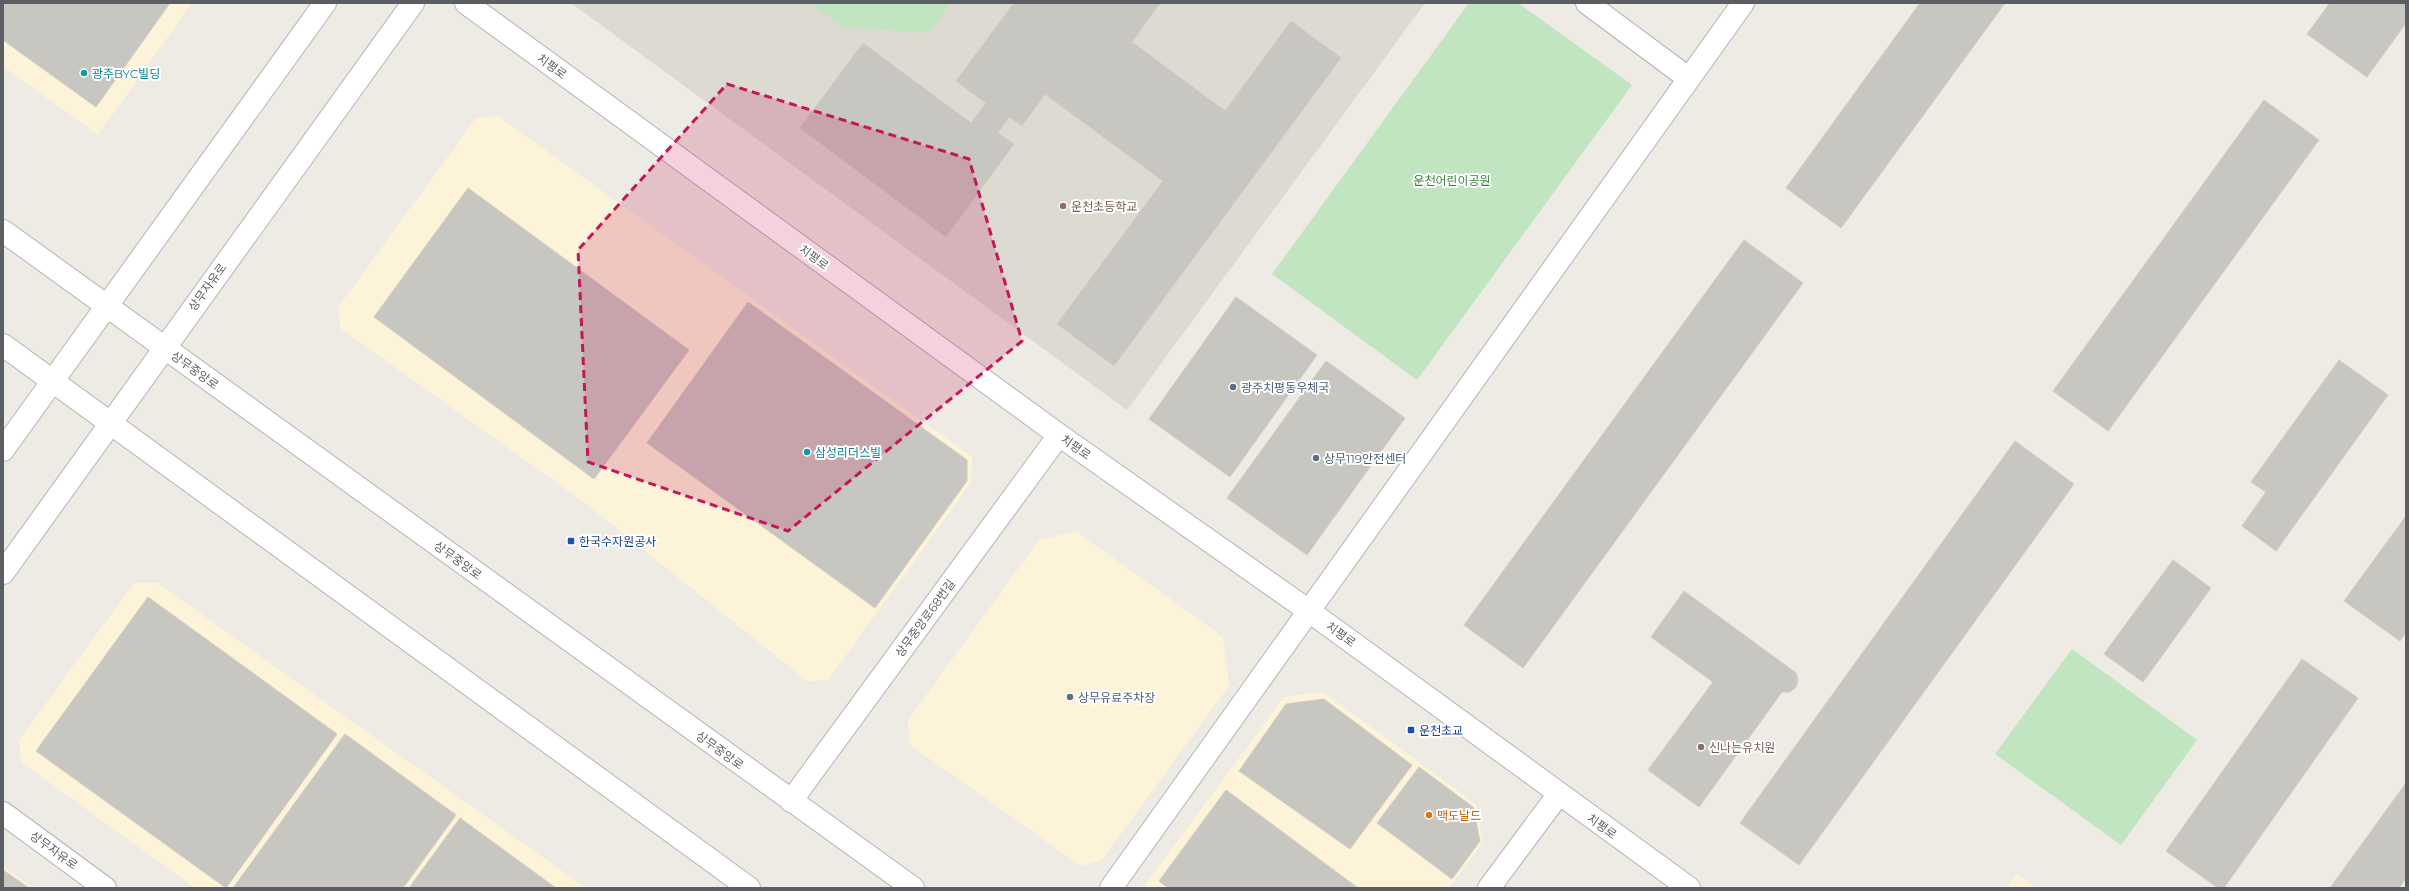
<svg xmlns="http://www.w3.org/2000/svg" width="2409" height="891" font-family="Montserrat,'Noto Sans KR',sans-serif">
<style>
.commercial{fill:#fcf3d9}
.education{fill:#dddad1}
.green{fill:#c1e4c1}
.building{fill:#c8c6c0;stroke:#d1ccc2}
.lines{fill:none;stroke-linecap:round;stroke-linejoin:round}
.minor-casing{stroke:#b1b4b8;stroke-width:24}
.minor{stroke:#fff;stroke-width:22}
.marked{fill:#c2185b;fill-opacity:0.2;stroke:#c2185b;stroke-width:3;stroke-dasharray:8 5;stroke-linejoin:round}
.culture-dot{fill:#0f9aa8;stroke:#fff;stroke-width:1.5}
.education-dot{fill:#8d6e63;stroke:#fff;stroke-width:1.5}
.service-dot{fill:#5c6f8a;stroke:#fff;stroke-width:1.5}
.transit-dot{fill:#1a4fb4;stroke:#fff;stroke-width:1.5}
.food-dot{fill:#e8710a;stroke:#fff;stroke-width:1.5}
.labels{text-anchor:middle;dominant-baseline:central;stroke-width:4;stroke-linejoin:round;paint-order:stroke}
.street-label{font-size:12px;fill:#5b5f63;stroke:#fff}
.culture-label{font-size:12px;fill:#0d838f;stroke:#fff;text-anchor:start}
.park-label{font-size:12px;fill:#3a843c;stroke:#fff}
.education-label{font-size:12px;fill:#785e54;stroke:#fff;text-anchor:start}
.service-label{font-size:12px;fill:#4e5e75;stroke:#fff;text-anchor:start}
.transit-label{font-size:12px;fill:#164399;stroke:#fff;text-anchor:start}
.food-label{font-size:12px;fill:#c56008;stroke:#fff;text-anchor:start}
</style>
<rect width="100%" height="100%" fill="#edebe3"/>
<path class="commercial" d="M3,3h189l-94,132 -95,-69z
M498,116l474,341 -1,26 -143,197 -21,1 -223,-179 -244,-174 -1,-22 137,-188z
M1076,531l147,106 6,49 -127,174 -21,6 -171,-121 -2,-25 131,-180z
M134,583h24l428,305h-391l-174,-126 -2,-22z
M1323,692l153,112 7,38 -34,46h-306l141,-191z
M3,866l30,22h-30z
M2017,874l19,14h-29z"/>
<path class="education" d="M571,3h854l-298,407z"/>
<path class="green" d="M809,3h142l-22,30 -87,-6z
M1469,3h49l114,82 -215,295 -145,-106z
M2072,649l125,91 -76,105 -126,-91z"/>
<path class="building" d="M3,3h167l-74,104 -93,-67z
M1014,3h146l-28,39 93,69 66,-90 50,37 -227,308 -57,-42 106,-143 -118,-87 -23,32 -13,-9 -11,16 16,11 -68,93 -146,-109 63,-85 108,80 15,-20 -30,-22z
M1920,3h85l-164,225 -55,-40z
M2330,3h76v20l-39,54 -60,-43z
M2264,100l55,40 -211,291 -55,-40z
M468,188l221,162 -95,129 -220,-162z
M1744,240l59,43 -280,385 -59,-43z
M1236,297l81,58 -87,122 -81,-58z
M748,302l219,158v21l-92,127 -228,-165z
M2339,360l49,35 -112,156 -34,-25 24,-34 -15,-10z
M1326,361l79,57 -98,137 -80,-57z
M2015,441l59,43 -275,381 -59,-42z
M2406,516v116l-6,9 -56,-40z
M2173,560l38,28 -68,94 -39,-28z
M1684,591l112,82 2,7 -2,7 -6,5h-8l-83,115 -51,-37 65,-88 -62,-45z
M148,597l189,137 -111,154 -190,-137z
M2302,659l56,39 -134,190h-6l-52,-37z
M1324,699l88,66 -62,84 -111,-78 47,-67z
M345,734l111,81 -53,73h-170z
M1419,767l54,40 7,34 -28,38 -75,-56z
M2406,783v95l-7,10h-69z
M1226,790l132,98h-190l-9,-7z
M460,818l96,70h-147z
M3,870l26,18h-26z"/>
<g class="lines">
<g class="minor-casing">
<path id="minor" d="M466,3l593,432 250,176 380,277
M1587,3l101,75
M3,231l910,657
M3,345l746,543
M3,450l322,-447
M3,573l410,-570
M791,801l268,-366
M3,813l102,75
M1111,888l632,-885
M1489,888l69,-93"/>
</g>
<use href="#minor" class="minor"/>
</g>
<path class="marked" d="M727,84l242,75 53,182 -234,190 -200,-69 -10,-212z"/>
<g class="culture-dot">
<circle cx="84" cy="73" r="4"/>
<circle cx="807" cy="452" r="4"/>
</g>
<g class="education-dot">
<circle cx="1063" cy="206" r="4"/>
<circle cx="1701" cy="747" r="4"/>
</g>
<g class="service-dot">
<circle cx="1233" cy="387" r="4"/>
<circle cx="1316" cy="458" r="4"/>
<circle cx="1070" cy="697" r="4"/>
</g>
<g class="transit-dot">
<rect x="567" y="537" width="8" height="8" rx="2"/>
<rect x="1407" y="726" width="8" height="8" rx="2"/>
</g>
<circle class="food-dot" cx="1429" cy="815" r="4"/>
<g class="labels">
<g class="street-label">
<text transform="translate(552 66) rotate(36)">치평로</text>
<text transform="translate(814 257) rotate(36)">치평로</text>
<text transform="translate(207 287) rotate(-54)">상무자유로</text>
<text transform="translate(195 370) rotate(36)">상무중앙로</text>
<text transform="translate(1076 447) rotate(35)">치평로</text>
<text transform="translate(458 560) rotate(36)">상무중앙로</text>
<text transform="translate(925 618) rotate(-54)">상무중앙로68번길</text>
<text transform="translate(1341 634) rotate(36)">치평로</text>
<text transform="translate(720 750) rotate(36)">상무중앙로</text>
<text transform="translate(1602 826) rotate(36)">치평로</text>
<text transform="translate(54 850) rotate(36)">상무자유로</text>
</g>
<g class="culture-label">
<text x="92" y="73">광주BYC빌딩</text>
<text x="815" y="452">삼성리더스빌</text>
</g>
<g class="park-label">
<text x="1452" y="180">운천어린이공원</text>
</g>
<g class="education-label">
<text x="1071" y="206">운천초등학교</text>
<text x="1709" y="747">신나는유치원</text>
</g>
<g class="service-label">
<text x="1241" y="387">광주치평동우체국</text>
<text x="1324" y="458">상무119안전센터</text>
<text x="1078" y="697">상무유료주차장</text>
</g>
<g class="transit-label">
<text x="579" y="541">한국수자원공사</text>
<text x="1419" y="730">운천초교</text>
</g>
<g class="food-label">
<text x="1437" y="815">맥도날드</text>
</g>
</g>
<rect width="2409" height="891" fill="none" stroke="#5b5f63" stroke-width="8"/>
</svg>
